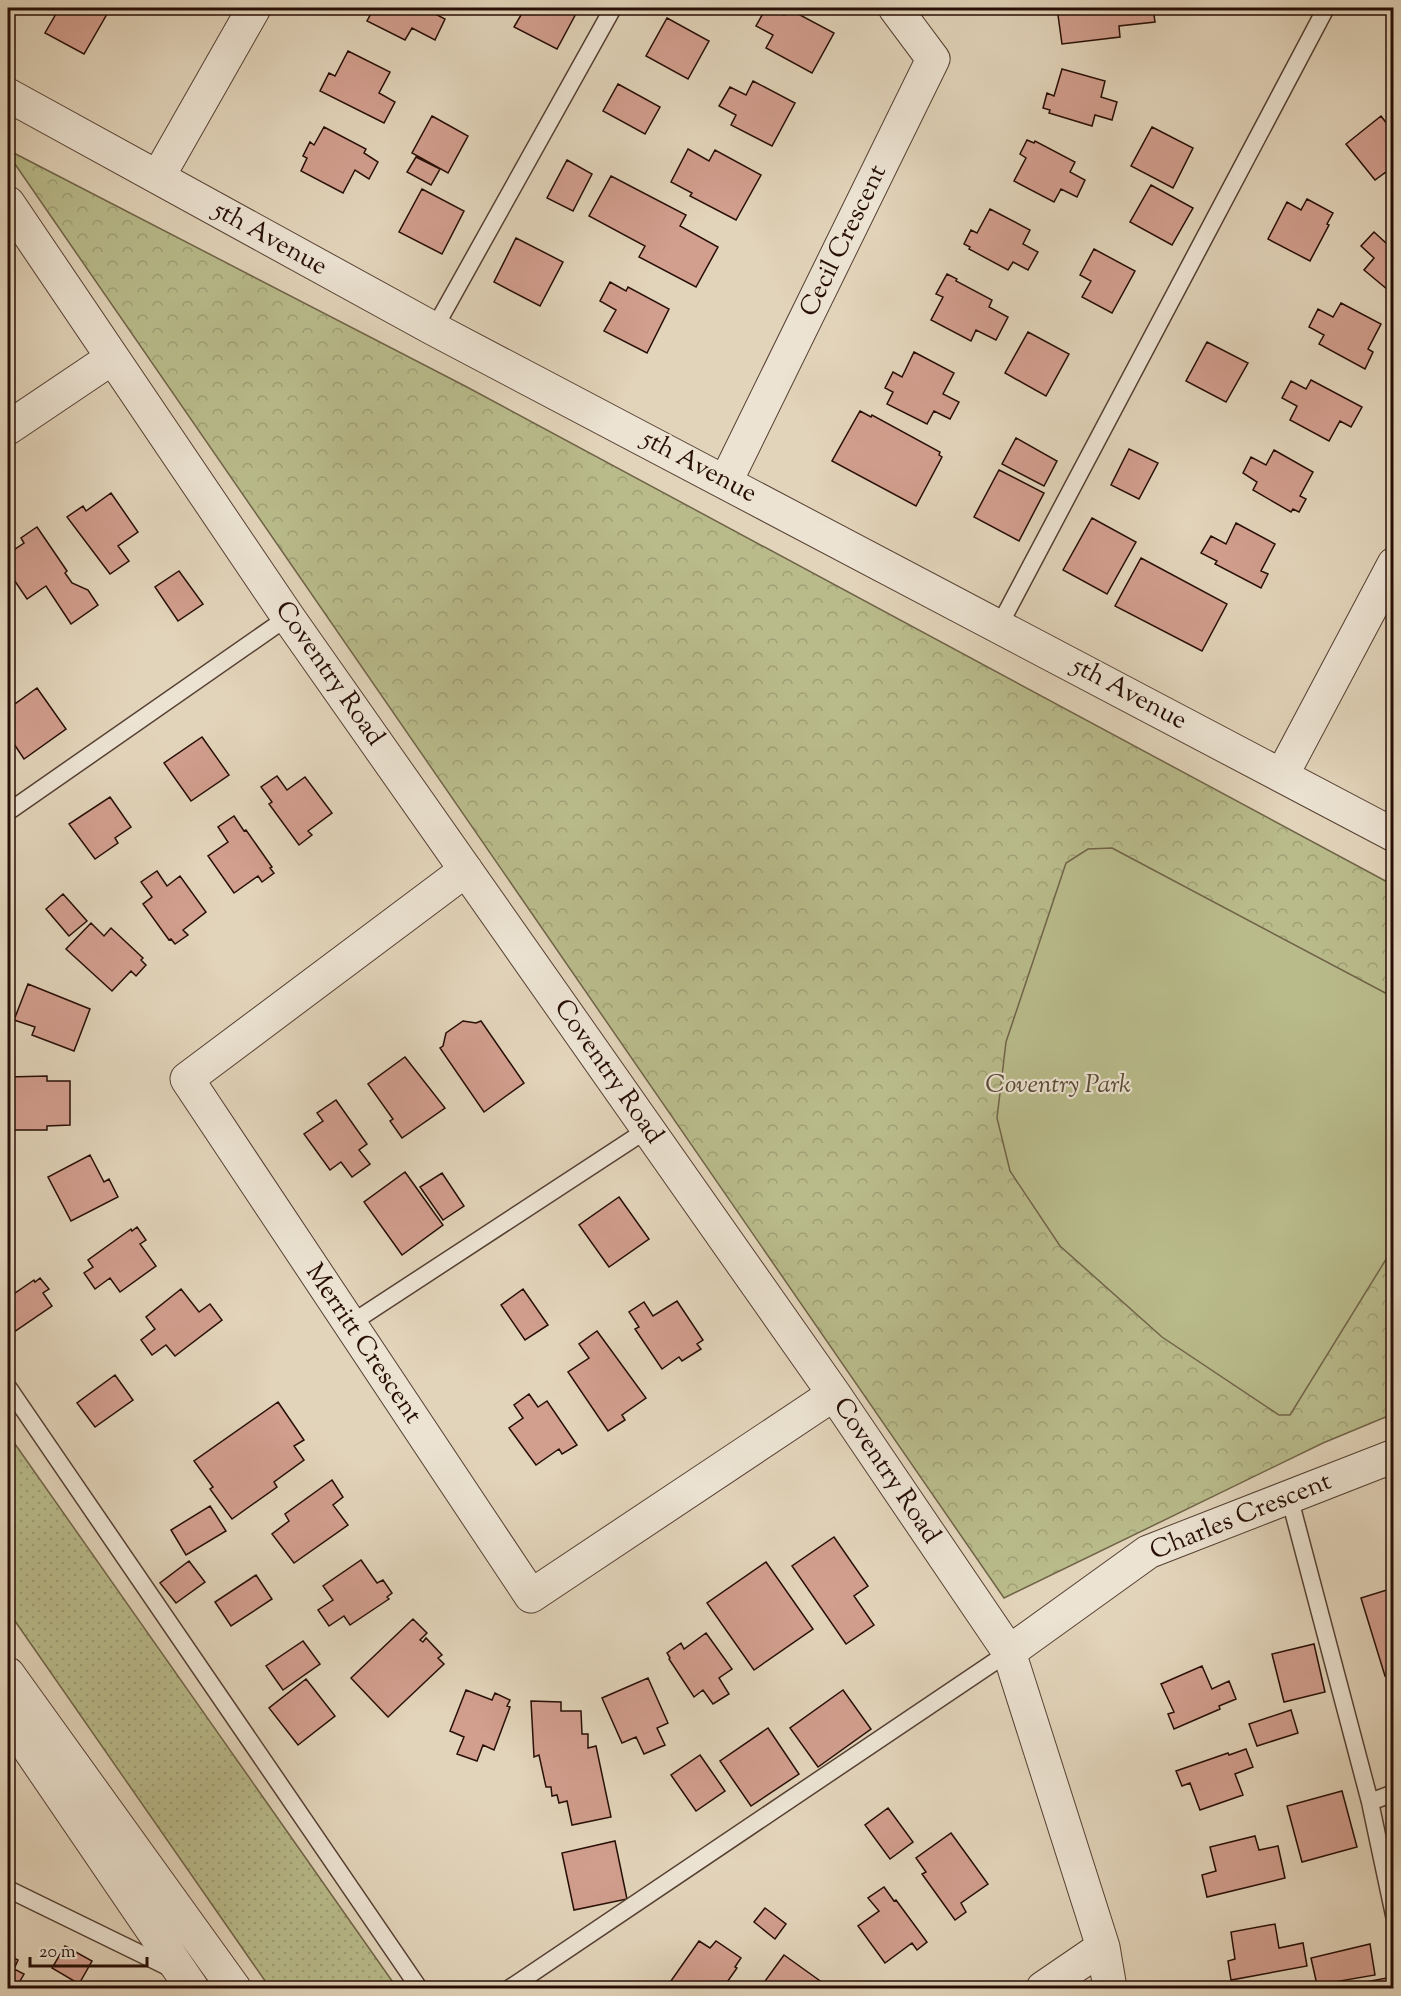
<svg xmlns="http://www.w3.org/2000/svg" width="1401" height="1996" font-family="'Sorts Mill Goudy',serif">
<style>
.grass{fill:url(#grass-dots);stroke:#706448;stroke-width:1.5}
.park{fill:url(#park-crowns);stroke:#706448;stroke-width:1.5}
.garden{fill:#b9bb8b;stroke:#706448;stroke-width:1.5}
.building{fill:#d29e8e;stroke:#270e06;stroke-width:1.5}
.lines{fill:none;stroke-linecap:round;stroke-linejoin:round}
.service-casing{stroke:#564033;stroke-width:19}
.minor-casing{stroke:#564033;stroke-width:35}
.service{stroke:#ece3d2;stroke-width:16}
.minor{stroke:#ece3d2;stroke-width:33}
.labels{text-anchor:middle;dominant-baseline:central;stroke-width:4.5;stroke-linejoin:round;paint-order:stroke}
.street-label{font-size:26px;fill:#270e06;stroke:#ece3d2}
.park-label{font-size:26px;font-style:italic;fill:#5a4b35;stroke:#ece3d2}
</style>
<defs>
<pattern id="grass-dots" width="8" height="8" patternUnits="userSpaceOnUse" patternTransform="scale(1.5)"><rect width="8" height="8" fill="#b9bb8b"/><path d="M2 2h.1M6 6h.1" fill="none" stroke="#9fa076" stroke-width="1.8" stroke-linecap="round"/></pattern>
<pattern id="park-crowns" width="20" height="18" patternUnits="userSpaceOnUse" patternTransform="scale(1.5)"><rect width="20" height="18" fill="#b9bb8b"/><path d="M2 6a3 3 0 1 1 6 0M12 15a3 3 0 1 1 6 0" fill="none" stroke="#9fa076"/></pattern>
</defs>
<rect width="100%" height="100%" fill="#e2d4ba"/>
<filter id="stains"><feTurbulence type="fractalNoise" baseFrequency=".00333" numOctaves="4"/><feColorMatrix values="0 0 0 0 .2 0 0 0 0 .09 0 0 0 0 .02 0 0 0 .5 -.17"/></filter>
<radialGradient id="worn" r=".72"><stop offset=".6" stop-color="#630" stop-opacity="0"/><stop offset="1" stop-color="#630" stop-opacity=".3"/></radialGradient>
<path class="grass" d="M8,1434l389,554h-127l-262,-377z"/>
<path class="park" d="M8,150l457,236 928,499v529l-70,29 -319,155 -996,-1444z"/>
<path class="garden" d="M1112,848l281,149v251l-103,167h-11l-117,-78 -102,-91 -50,-75 -13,-53 9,-76 60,-179 22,-14z"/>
<path class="building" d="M50,8h45l12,6 -23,40 -39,-21 12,-21z
M374,8h50l21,11 -10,21 -23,-12 -7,12 -38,-19z
M525,8h54l-22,41 -43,-22z
M766,8h4l14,7 3,-7 47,25 -22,40 -46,-25 7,-13 -17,-9z
M1057,8h96l2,14 -36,4 1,11 -58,7z
M667,18l42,23 -21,38 -42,-23z
M348,51l42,21 -11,21 16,9 -11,21 -64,-32 9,-18 6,3z
M1062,69l43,12 -4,16 16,5 -5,18 -17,-5 -3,11 -43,-13 1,-3 -7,-2 4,-15 7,3z
M753,81l42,22 -23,43 -41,-21 5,-10 -17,-9 11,-19 16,8z
M618,84l42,23 -15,27 -42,-23z
M432,116l36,20 -20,37 -36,-20z
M1381,116l13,17v33l-19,14 -29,-36z
M324,127l42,22 -2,4 14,9 -9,17 -14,-9 -12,23 -42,-22 6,-13 -4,-2 7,-14 4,3z
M1152,127l41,21 -20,40 -42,-22z
M1027,140l7,3 1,-2 40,21 -5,10 15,8 -8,17 -16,-8 -7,13 -40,-21 12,-23 -6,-4z
M688,149l21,12 6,-11 46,25 -25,45 -46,-24 2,-3 -21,-11z
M416,157l24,12 -9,16 -24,-13z
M567,160l25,14 -19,37 -26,-13z
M611,176l75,39 -6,11 38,21 -22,40 -57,-30 6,-11 -56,-30z
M1151,185l42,23 -21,37 -42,-23z
M422,189l42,22 -22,43 -43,-22z
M1307,199l26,14 -6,11 2,1 -19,36 -42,-22 19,-37 14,8z
M990,209l40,21 -7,14 15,8 -10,18 -15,-8 -5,8 -39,-21 1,-2 -6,-3 7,-14 6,3z
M1374,232l12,11 8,-8v60l-30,-25 10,-12 -13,-12z
M516,238l47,24 -23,44 -46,-24z
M1094,249l41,22 -23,42 -30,-16 9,-16 -11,-6z
M947,274l10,5 -1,2 36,19 -3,7 19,10 -12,23 -20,-10 -5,11 -40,-21 12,-23 -7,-3z
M610,282l16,9 2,-4 41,22 -22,44 -43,-22 12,-21 -16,-9z
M1341,303l40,21 -13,25 5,3 -8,17 -46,-25 5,-9 -15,-8 9,-18 15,8z
M1028,332l41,22 -23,42 -41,-23z
M1207,342l41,21 -22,39 -40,-21z
M914,352l40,21 -11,21 16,8 -9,17 -16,-8 -7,13 -40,-20 6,-12 -8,-4 8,-16 9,5z
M1311,380l51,27 -11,20 -11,-6 -11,20 -39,-21 7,-14 -15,-8 9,-17 15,8z
M860,411l11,6 1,-2 68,37 -1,3 3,2 -26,49 -84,-45z
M1016,438l41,23 -13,25 -42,-22z
M1129,449l29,14 -19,36 -28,-14z
M1274,450l39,22 -13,24 6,3 -7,13 -6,-3 -2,3 -38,-22 4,-8 -14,-9 8,-16 15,8z
M999,470l45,23 -25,48 -45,-24z
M111,493l27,39 -20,14 11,15 -19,13 -43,-57 16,-11 3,5z
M1092,518l44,24 -29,52 -44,-24z
M1236,523l39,21 -14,27 7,3 -7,14 -46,-24 2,-3 -16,-8 10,-17 15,8z
M37,527l30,44 -2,2 7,10 16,7 10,15 -27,19 -25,-38 -19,13 -19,-28v-17l16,-11 -3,-5z
M1141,558l86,46 -25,47 -87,-45z
M179,571l24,33 -25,17 -23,-34z
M37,688l29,41 -42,30 -16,-24v-26z
M202,737l27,38 -38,26 -27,-38z
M277,776l10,14 18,-13 27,36 -24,18 4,4 -13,10 -30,-41 3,-2 -11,-15z
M110,797l21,30 -16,11 3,5 -23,16 -26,-35z
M234,816l10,15 2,-1 26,37 -2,1 4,5 -12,9 -4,-6 -24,17 -26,-37 20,-14 -10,-15z
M157,871l10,15 13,-10 26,36 -23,18 5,5 -13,9 -4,-5 -2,1 -26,-36 9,-7 -11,-15z
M63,894l24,27 -18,15 -23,-27z
M91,923l13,13 7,-8 32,30 -2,2 5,5 -10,11 -5,-5 -19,20 -46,-42z
M28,984l62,25 -16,42 -42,-16 3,-8 -21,-7z
M463,1021l13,2 5,-2 43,62 -40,29 -44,-64 3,-2 3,-13z
M405,1057l40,51 -43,30 -12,-17 3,-2 -25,-35z
M47,1076v5h23v44l-23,1v4h-39v-53z
M336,1100l31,44 -8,6 11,14 -18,13 -11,-15 -11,8 -26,-36 19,-13 -6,-8z
M90,1155l14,27 5,-3 9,18 -47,24 -23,-44z
M405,1172l38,53 -41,30 -38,-53z
M442,1173l22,33 -21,14 -23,-33z
M619,1197l30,42 -40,28 -30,-42z
M137,1227l9,13 -6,4 16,22 -36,26 -10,-14 -15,11 -11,-16 9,-6 -5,-7 43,-31 1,2z
M40,1278l9,11 -6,4 9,13 -44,30v-38l26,-18 1,2z
M181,1289l18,23 11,-8 12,16 -47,36 -9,-11 -14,10 -11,-15 14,-11 -9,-12z
M523,1289l25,36 -23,15 -24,-35z
M677,1301l26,39 -6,4 4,5 -19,12 -3,-4 -17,12 -27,-40 4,-2 -10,-15 15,-10 9,14z
M597,1331l49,67 -24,17 3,5 -17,11 -40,-59 21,-14 -10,-14z
M115,1375l18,25 -38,27 -18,-24z
M529,1394l9,13 9,-6 30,44 -15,9 -3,-5 -23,16 -27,-37 14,-10 -9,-13z
M278,1402l26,38 -10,6 10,14 -30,22 3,5 -45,32 -22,-30 3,-2 -19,-26z
M332,1480l11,17 -10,8 15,20 -54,38 -22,-29 17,-13 -4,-7z
M210,1506l16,25 -40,24 -15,-25z
M834,1537l34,49 -14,10 20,29 -28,19 -54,-78z
M361,1560l16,23 6,-3 9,13 -5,4 2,2 -39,26 -6,-9 -15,10 -11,-16 15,-10 -10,-14z
M189,1561l16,21 -29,21 -16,-20z
M766,1562l47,67 -59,41 -47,-67z
M256,1575l16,24 -41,27 -16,-24z
M1394,1580v93l-9,3 -24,-78 29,-9 -2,-7z
M413,1619l14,14 -7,7 3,2 3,-4 16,17 -4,3 6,6 -56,53 -37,-39z
M706,1633l26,36 -13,9 10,16 -16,10 -10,-14 -9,7 -25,-38 1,-1 -3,-5 14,-10 3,6z
M303,1641l17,23 -37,26 -17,-24z
M1314,1644l11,48 -41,10 -12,-48z
M1202,1666l10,23 17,-8 7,18 -17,7 1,3 -46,20 -6,-15 6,-2 -13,-28z
M648,1678l20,45 -11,5 8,17 -21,9 -8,-17 -14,6 -20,-45z
M306,1679l29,37 -37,29 -29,-37z
M466,1690l26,10 3,-7 15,7 -3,6 3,1 -16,43 -11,-5 -6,16 -20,-7 7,-17 -14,-6z
M843,1690l28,39 -53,38 -28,-39z
M531,1701l30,1v9h20l1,23h6v14l8,-2 15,71 -39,8 -5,-24 -8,2 -2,-8 -5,1 -1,-9h-5l-7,-32 -5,2z
M1291,1710l7,23 -41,13 -8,-22z
M768,1728l31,46 -48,32 -31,-45z
M1246,1749l7,18 -18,7 8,21 -43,15 -10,-27 -8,3 -6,-15 52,-18 1,2z
M700,1755l25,36 -29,20 -25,-36z
M1342,1791l15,56 -55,15 -15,-56z
M888,1808l25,34 -23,17 -25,-34z
M951,1833l37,51 -27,19 5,9 -11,8 -33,-46 4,-2 -10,-14z
M1255,1836l4,14 19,-4 7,32 -78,19 -5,-22 14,-4 -6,-24z
M615,1841l12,58 -53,11 -12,-57z
M884,1887l10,14 2,-1 31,42 -10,8 -5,-7 -27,20 -27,-37 21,-15 -11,-13z
M765,1908l21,16 -11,15 -21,-17z
M1275,1924l4,24 24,-5 4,23 -76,14 -3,-19 7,-2 -4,-27z
M699,1941l11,7 6,-7 25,17 -6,9 2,1 -14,20h-57z
M1370,1944l5,31 -58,10 -6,-27z
M65,1946l27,15 -13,23 -27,-16z
M8,1955l10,5 -4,9 10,5 -8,14h-8z
M784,1955l46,33h-70z
M1392,1977l2,11h-39l-1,-4z"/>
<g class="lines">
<g class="service-casing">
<path id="service" d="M434,329l179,-321
M999,626l327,-618
M8,812l280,-195
M350,1324l298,-195
M8,1387l411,601
M1289,1496l81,306 24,113
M1370,1802l24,-9
M8,1889l164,80
M510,1988l499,-336"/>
</g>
<g class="minor-casing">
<path id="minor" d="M8,95l426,234 960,506
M158,177l96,-169
M8,203l280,414 546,777 175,258 94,295 7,41
M8,428l104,-70
M726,481l207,-422 -38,-51
M1282,775l112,-211
M466,870l-279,209 344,517 303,-202
M1009,1652l139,-100 246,-96
M8,1674l226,314
M8,1718l184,270
M1043,1988l60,-41"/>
</g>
<use href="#service" class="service"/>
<use href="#minor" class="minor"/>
</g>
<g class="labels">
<g class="street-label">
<text transform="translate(270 239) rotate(29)">5th Avenue</text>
<text transform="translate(844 241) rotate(-64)">Cecil Crescent</text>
<text transform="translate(699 467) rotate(28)">5th Avenue</text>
<text transform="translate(329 674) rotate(55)">Coventry Road</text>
<text transform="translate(1129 694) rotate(28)">5th Avenue</text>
<text transform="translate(608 1072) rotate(55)">Coventry Road</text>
<text transform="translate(363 1344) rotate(56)">Merritt Crescent</text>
<text transform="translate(886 1471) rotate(56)">Coventry Road</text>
<text transform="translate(1241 1517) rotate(-22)">Charles Crescent</text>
</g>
<g class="park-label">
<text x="1058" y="1085">Coventry Park</text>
</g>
</g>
<rect width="1401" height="1996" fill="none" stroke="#e2d4ba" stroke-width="30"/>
<rect x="9" y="9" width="1383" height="1978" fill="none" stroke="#270e06" stroke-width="3"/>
<rect x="15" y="15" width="1371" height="1966" fill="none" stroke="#270e06" stroke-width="1.5"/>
<path d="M30 1957v9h117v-9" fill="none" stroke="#270e06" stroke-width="3"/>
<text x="39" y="1957" font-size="18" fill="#270e06" stroke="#ece3d2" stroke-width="4.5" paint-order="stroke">20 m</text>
<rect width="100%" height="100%" filter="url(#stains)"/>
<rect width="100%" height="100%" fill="url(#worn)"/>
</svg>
